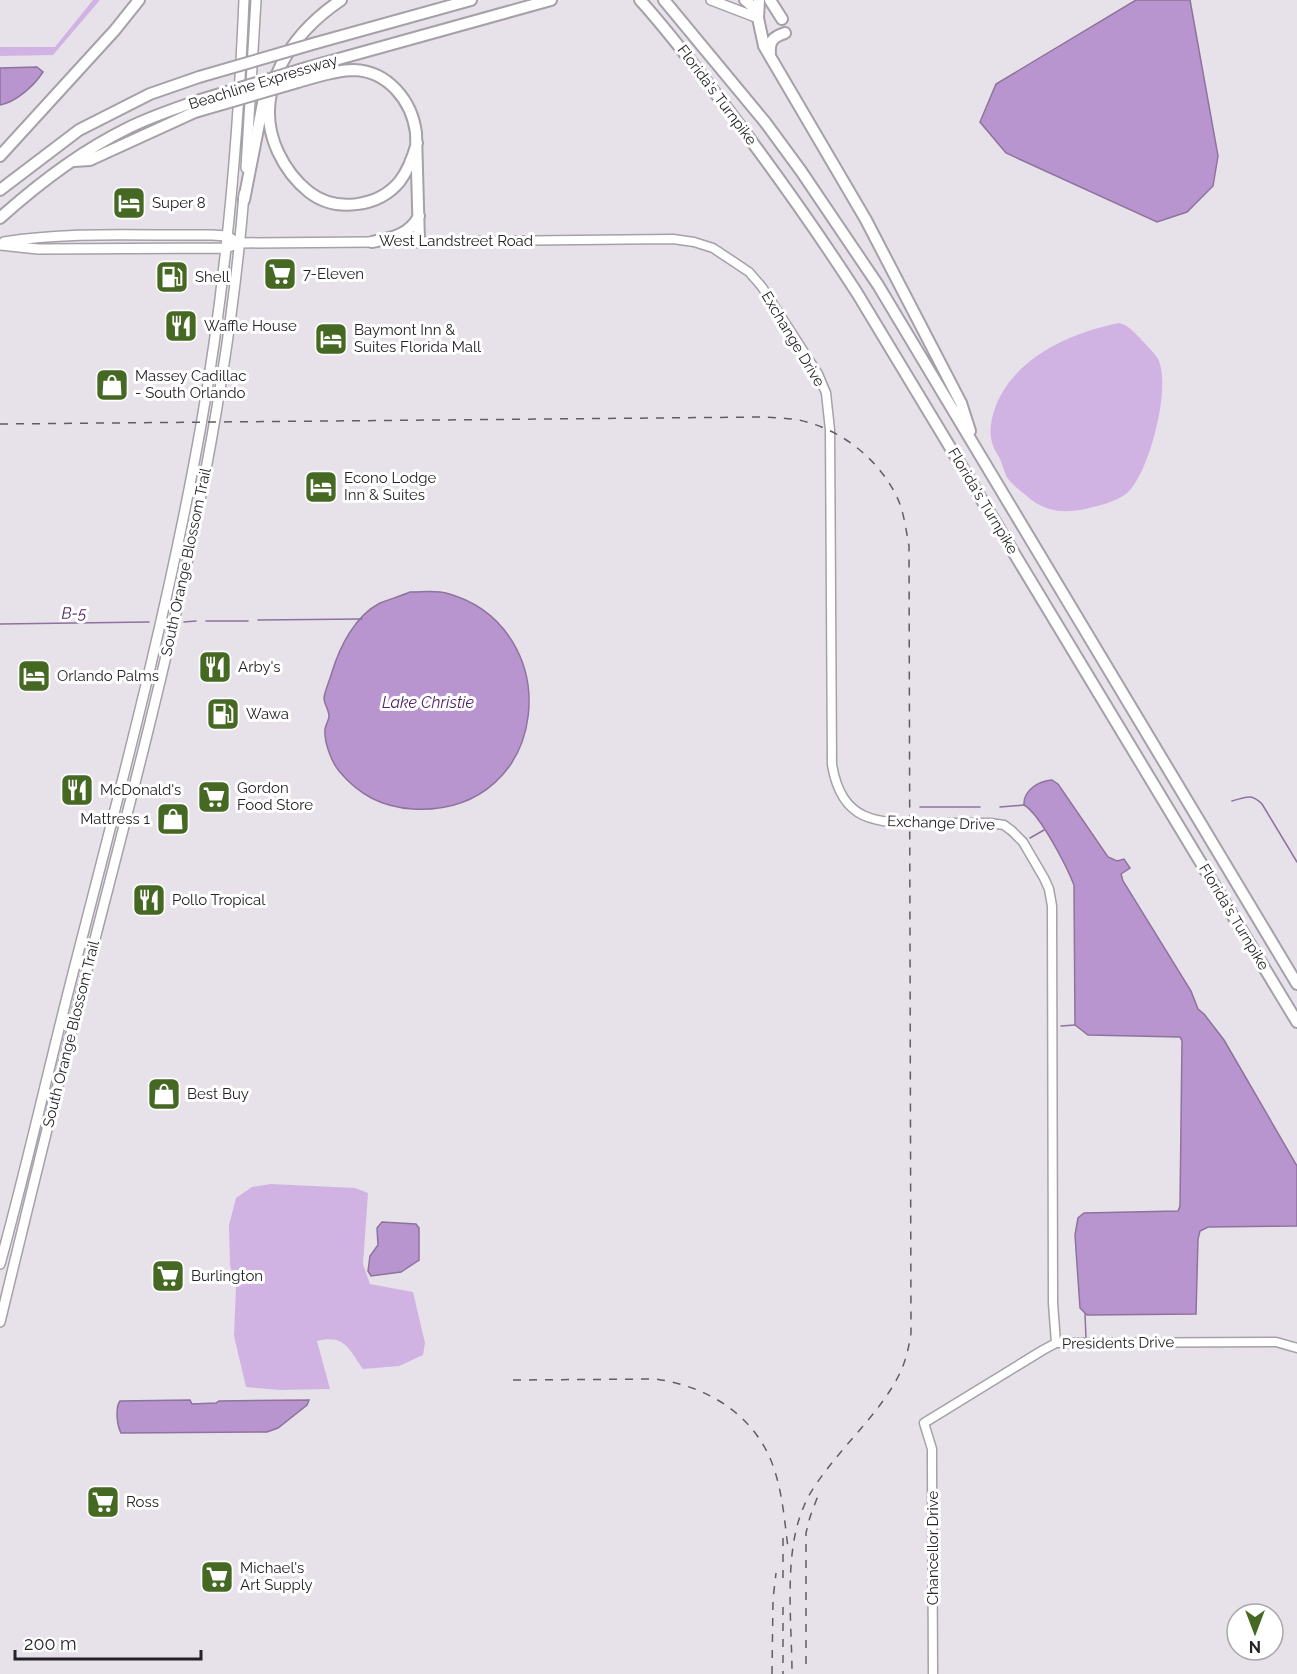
<svg xmlns="http://www.w3.org/2000/svg" width="1297" height="1674" font-family="Raleway,sans-serif">
<style>
.green{fill:#d0b3e3}
.water{fill:#b995cf;stroke:#8d739d;stroke-width:1.5}
.lines{fill:none;stroke-linecap:round;stroke-linejoin:round}
.stream{stroke:#8d739d;stroke-width:1.5}
.secondary-casing{stroke:#a6a0a9;stroke-width:11}
.primary-casing{stroke:#a6a0a9;stroke-width:12}
.highway-casing{stroke:#a6a0a9;stroke-width:14}
.secondary{stroke:#fff;stroke-width:8}
.primary{stroke:#fff;stroke-width:9}
.highway{stroke:#fff;stroke-width:10}
.rail{stroke:#615d63;stroke-width:1.5;stroke-dasharray:8 8;stroke-linecap:butt}
.highway-bridge-casing{stroke:#a6a0a9;stroke-width:14;stroke-linecap:butt}
.highway-bridge{stroke:#fff;stroke-width:10}
.labels{text-anchor:middle;dominant-baseline:central;stroke-width:6;stroke-linejoin:round;paint-order:stroke}
.street-label{font-size:15px;fill:#252327;stroke:#fff}
.poi-label{font-size:15px;fill:#252327;stroke:#fff;text-anchor:start}
.water-label{font-size:16px;font-style:italic;fill:#502267;stroke:#fff}
</style>
<rect width="100%" height="100%" fill="#e7e1ea"/>
<path class="green" d="M93,0h7l-47,55 -53,1v-9h55z
M1119,323c9,2 15,9 21,15 6,7 14,14 18,21 14,27 -9,115 -31,134 -11,9 -29,13 -42,16 -19,4 -36,3 -52,-8 -8,-6 -22,-17 -27,-25 -2,-6 -4,-12 -6,-17 -3,-6 -7,-11 -8,-17 -3,-10 -1,-21 2,-31 17,-52 75,-78 125,-88z
M271,1184l84,4 13,5 -5,71 7,20 43,8 12,51 -2,12 -24,11 -36,3c-15,-21 -18,-35 -46,-28l13,48 -50,1 -34,-3 -12,-51 2,-48 -6,-23 -1,-40 7,-27 16,-11z"/>
<path class="water" d="M1136,0h54l28,156 -5,30 -26,26 -30,10 -151,-69 -26,-31 16,-38z
M37,67l6,5c-9,14 -27,30 -43,33v-37z
M410,592c12,0 26,-2 36,1 123,33 107,223 -33,216 -31,-2 -54,-14 -74,-38 -8,-10 -15,-29 -14,-42 1,-5 4,-9 4,-13 0,-6 -5,-12 -5,-18 1,-8 6,-18 8,-26 8,-26 23,-56 48,-69 10,-4 21,-7 30,-11z
M1052,780l6,4 50,73 9,4 7,-2 6,9 -9,6 2,7 68,110 7,18 6,5 20,26 73,126v60l-89,1 -8,4 -2,8 -2,75 -109,1 -7,-7 -5,-73 3,-17 6,-5 94,-2 2,-5 2,-165 -2,-4 -92,-2 -13,-10 -1,-140c-7,-18 -34,-71 -50,-80 -1,-15 15,-24 28,-25z
M382,1222l34,2 3,4v32l-18,12 -30,4 -3,-5 2,-15 8,-11 -1,-17z
M190,1400l2,4 24,-1 3,-2 90,-1 -2,5 -29,23 -11,4 -146,1c-4,-8 -6,-25 -1,-32z"/>
<g class="lines">
<path class="stream" d="M258,620l104,-1
M206,621h42
M184,622l12,-1
M0,624l149,-2
M1232,801c15,-4 19,-8 30,3l35,58
M920,807h60
M1000,807l24,-2
M1030,838l14,-8
M1061,1026l14,-1
M1085,1314l1,25"/>
<g class="secondary-casing">
<path id="secondary" d="M386,242l287,-3 21,3 19,6 36,24 13,15 56,87 8,19 4,37 2,335c10,57 43,58 93,58 21,0 43,0 65,0l14,2 8,6 11,11 21,36 5,11 3,17 1,397 3,40
M933,1674l-1,-210v-15l-8,-26 119,-73 13,-7 220,-1 21,6"/>
</g>
<g class="primary-casing">
<path id="primary" d="M711,0l47,18
M246,168l10,-168
M4,242c68,-11 139,-6 208,-7l15,1 5,3
M0,245l38,4 188,-1 13,-5 133,-1
M0,1264c26,-94 47,-189 71,-283 47,-184 97,-368 130,-556 25,-140 37,-283 43,-425
M0,1322c31,-128 62,-256 95,-383 63,-245 129,-492 149,-745"/>
</g>
<g class="highway-casing">
<path id="highway" d="M341,0c-49,33 -91,92 -63,152 7,15 17,29 31,40 27,21 70,15 91,-11 9,-12 13,-24 17,-38
M640,0c30,33 56,68 83,103 47,62 92,125 134,190l440,729
M664,0l101,122 36,49 77,114 419,699
M745,0l7,6 6,12
M759,0l-1,18 6,28 102,174 95,183 9,28
M770,0l12,19
M316,43l155,-43
M770,55c-1,-13 2,-18 15,-22
M306,68l245,-68
M298,82c18,-5 37,-12 56,-12 34,1 58,31 62,63l3,109
M0,156l115,-126 24,-30
M74,161l16,-1 105,-48
M0,190l79,-60 71,-36 49,-17
M244,200l20,-102
M0,218c39,-35 81,-67 128,-90 22,-11 46,-19 69,-27
M372,242c20,-4 37,-7 47,-26"/>
</g>
<use href="#secondary" class="secondary"/>
<use href="#primary" class="primary"/>
<use href="#highway" class="highway"/>
<path class="rail" d="M0,424l764,-7c15,1 31,1 46,6 37,11 70,39 87,74 7,15 9,33 12,49l2,787c-2,14 -5,27 -11,40 -16,33 -46,62 -69,91 -10,13 -21,27 -27,42 -21,47 -12,117 -12,168
M513,1380l143,-1c55,8 104,39 120,96 7,24 9,49 12,73
M783,1538v48
M783,1607v67
M806,1664v-131l4,-16 9,-24
M772,1674l1,-75 3,-26"/>
<g class="highway-bridge-casing">
<path id="highway-bridge" d="M199,77l117,-34
M197,101l109,-33
M195,112l103,-30"/>
</g>
<use href="#highway-bridge" class="highway-bridge"/>
</g>
<defs>
<g id="hotel-square" transform="scale(1.725)"><rect x="-9" y="-9" width="18" height="18" rx="4" fill="#456923" stroke="#fff"/><path d="M-6-4.5h1.5V1H6V5H4.5V3h-9V5H-6ZM-4 0a1.8 1.8 0 1 1 3.6 0ZM.5 0V-2.5h3Q6-2.5 6 0Z" fill="#fff"/></g>
<g id="supermarket-square" transform="scale(1.725)"><rect x="-9" y="-9" width="18" height="18" rx="4" fill="#456923" stroke="#fff"/><path d="M-6-5.5h2.5l.6 2H6L4.5 2H-2.5L-4.4-4H-6ZM-1.5 3.2a1.3 1.3 0 1 0 .1 0ZM3 3.2a1.3 1.3 0 1 0 .1 0Z" fill="#fff"/></g>
<g id="fuel-square" transform="scale(1.725)"><rect x="-9" y="-9" width="18" height="18" rx="4" fill="#456923" stroke="#fff"/><path d="M-5.5-6h7V0h2V4h1.3V-2.5L3-4.5l.8-.8L6-3V5H2.5V1h-1V6h-7ZM-4.2-4.7v3.2H.2V-4.7Z" fill="#fff"/></g>
<g id="restaurant-square" transform="scale(1.725)"><rect x="-9" y="-9" width="18" height="18" rx="4" fill="#456923" stroke="#fff"/><path d="M-5-6h1v4h1v-4h1v4h1v-4h1v5L-1.5 .5V6h-2V.5L-5-1ZM5-6V6H3V1.5H1.5Q1.5-4 5-6Z" fill="#fff"/></g>
<g id="shop-square" transform="scale(1.725)"><rect x="-9" y="-9" width="18" height="18" rx="4" fill="#456923" stroke="#fff"/><path d="M-5-2.5h2.3a2.7 3.5 0 0 1 5.4 0H5L5.5 6h-11ZM-1.5-2.5h3a1.5 2.3 0 0 0-3 0Z" fill="#fff"/></g>
</defs>
<g fill-rule="evenodd">
<use href="#hotel-square" x="129" y="203"/>
<use href="#supermarket-square" x="280" y="274"/>
<use href="#fuel-square" x="172" y="277"/>
<use href="#restaurant-square" x="181" y="326"/>
<use href="#hotel-square" x="331" y="339"/>
<use href="#shop-square" x="112" y="385"/>
<use href="#hotel-square" x="321" y="487"/>
<use href="#restaurant-square" x="215" y="667"/>
<use href="#hotel-square" x="34" y="676"/>
<use href="#fuel-square" x="223" y="714"/>
<use href="#restaurant-square" x="77" y="790"/>
<use href="#supermarket-square" x="214" y="797"/>
<use href="#shop-square" x="173" y="819"/>
<use href="#restaurant-square" x="149" y="900"/>
<use href="#shop-square" x="164" y="1094"/>
<use href="#supermarket-square" x="168" y="1276"/>
<use href="#supermarket-square" x="103" y="1502"/>
<use href="#supermarket-square" x="217" y="1577"/>
</g>
<g class="labels">
<g class="street-label">
<text transform="translate(263 82) rotate(-17)">Beachline Expressway</text>
<text transform="translate(717 95) rotate(53)">Florida's Turnpike</text>
<text x="456" y="241">West Landstreet Road</text>
<text transform="translate(793 339) rotate(59)">Exchange Drive</text>
<text transform="translate(983 501) rotate(59)">Florida's Turnpike</text>
<text transform="translate(186 562) rotate(-78)">South Orange Blossom Trail</text>
<text transform="translate(941 823) rotate(2)">Exchange Drive</text>
<text transform="translate(1234 917) rotate(59)">Florida's Turnpike</text>
<text transform="translate(71 1034) rotate(-76)">South Orange Blossom Trail</text>
<text transform="translate(1118 1343) rotate(-1)">Presidents Drive</text>
<text transform="translate(933 1548) rotate(-90)">Chancellor Drive</text>
</g>
<g class="poi-label">
<text x="152" y="203">Super 8</text>
<text x="303" y="274">7-Eleven</text>
<text x="195" y="277">Shell</text>
<text x="204" y="326">Waffle House</text>
<text x="354" y="330">Baymont Inn &amp;<tspan x="354" dy="17">Suites Florida Mall</tspan></text>
<text x="135" y="376">Massey Cadillac<tspan x="135" dy="17">- South Orlando</tspan></text>
<text x="344" y="478">Econo Lodge<tspan x="344" dy="17">Inn &amp; Suites</tspan></text>
<text x="238" y="667">Arby's</text>
<text x="57" y="676">Orlando Palms</text>
<text x="246" y="714">Wawa</text>
<text x="237" y="788">Gordon<tspan x="237" dy="17">Food Store</tspan></text>
<text x="100" y="790">McDonald's</text>
<text x="150" y="819" text-anchor="end">Mattress 1</text>
<text x="172" y="900">Pollo Tropical</text>
<text x="187" y="1094">Best Buy</text>
<text x="191" y="1276">Burlington</text>
<text x="126" y="1502">Ross</text>
<text x="240" y="1568">Michael's<tspan x="240" dy="17">Art Supply</tspan></text>
</g>
<g class="water-label">
<text transform="translate(74 613) rotate(-1)">B-5</text>
<text x="428" y="702">Lake Christie</text>
</g>
</g>
<g transform="translate(1255 1632) rotate(180)"><circle r="28" fill="#ffffff" stroke="#a8a7a9" stroke-width="1.5"/>
<path d="M0-4.5L10 22L0 15L-10 22Z" fill="#456923"/>
<text y="-9" font-size="16" font-weight="bold" text-anchor="middle" fill="#252327">N</text>
</g>
<path d="M15 1650v9h186v-9" fill="none" stroke="#252327" stroke-width="3"/>
<text x="24" y="1650" font-size="18" fill="#252327" stroke="#ffffff" stroke-width="4.5" paint-order="stroke">200 m</text>
</svg>
